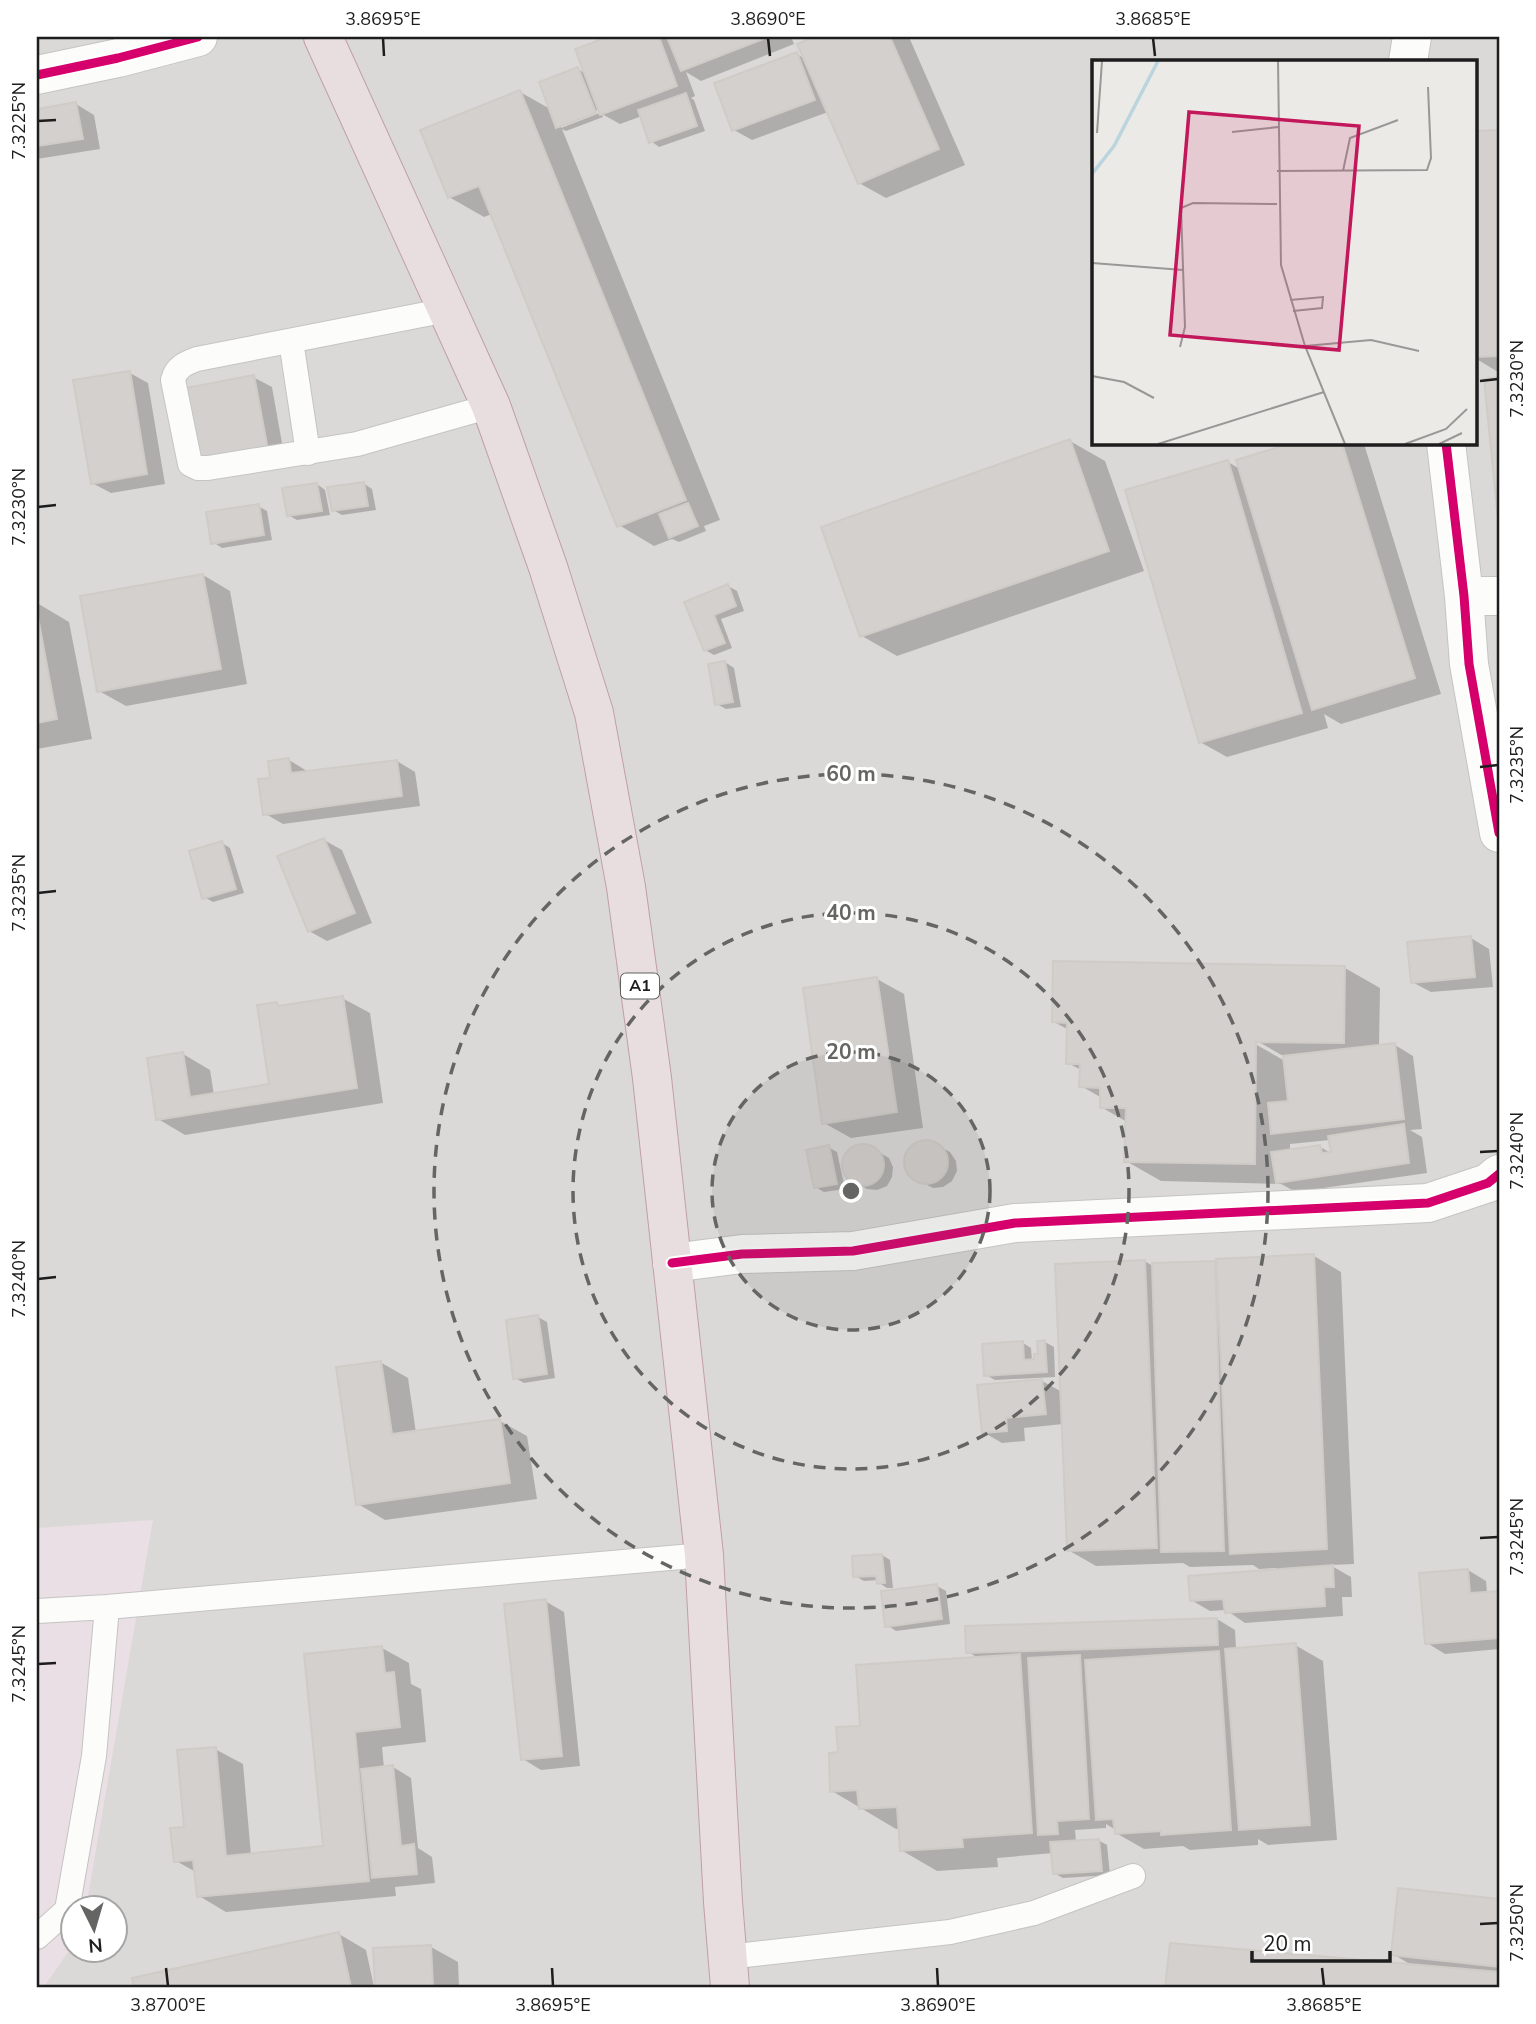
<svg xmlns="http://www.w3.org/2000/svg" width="1536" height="2024" font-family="'Nunito Sans',sans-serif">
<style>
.residential{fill:#dbd9d7;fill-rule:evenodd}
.industrial{fill:#e9dfe4}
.shadow{fill:#0003;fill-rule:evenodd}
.building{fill:#d3d0cd;stroke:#cfccc7;stroke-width:2}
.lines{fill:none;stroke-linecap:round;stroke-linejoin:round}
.lane-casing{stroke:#c4c4c2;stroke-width:26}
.street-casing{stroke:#c4c4c2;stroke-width:40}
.highway-casing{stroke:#c09fa6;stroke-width:40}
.lane{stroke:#fcfcfb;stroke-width:24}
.street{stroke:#fcfcfb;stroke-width:38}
.highway{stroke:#e9dedf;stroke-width:38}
.cycleway-casing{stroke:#fff;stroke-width:13}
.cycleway{stroke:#d6006c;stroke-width:9}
.ticks{fill:none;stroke:#1d1d1d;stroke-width:2.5}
.ring{fill:none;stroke:#656563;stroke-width:3.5;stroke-dasharray:12 9}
.labels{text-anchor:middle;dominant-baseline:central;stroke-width:6;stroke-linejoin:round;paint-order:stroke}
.shield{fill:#fff;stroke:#616161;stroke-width:2}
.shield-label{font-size:16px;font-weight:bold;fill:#1d1d1d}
.inset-river{fill:none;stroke:#bad5de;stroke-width:3.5}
.inset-road{fill:none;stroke:#999896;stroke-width:2}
.view{fill:#c2185b;fill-opacity:0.15;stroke:#c2185b;stroke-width:3.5}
.inset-edge{fill:none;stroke:#1d1d1d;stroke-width:3.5}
.centre{fill:#656563;stroke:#fff;stroke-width:3.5}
.ring-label{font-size:21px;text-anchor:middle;font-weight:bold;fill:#656563;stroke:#fff;stroke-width:6;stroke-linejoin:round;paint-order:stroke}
.neatline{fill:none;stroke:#1d1d1d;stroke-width:2.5}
.ticks-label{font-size:18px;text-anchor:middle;fill:#1d1d1d}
</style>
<rect width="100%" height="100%" fill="#eceae6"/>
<path class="residential" d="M37,37h1462v1950h-1462zM1093,61h382v382h-382zM74,1909h42v42h-42z"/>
<path class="industrial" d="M153,1520l-67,388 -12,1 -1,36 -29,42h-7v-459z"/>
<path class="shadow" d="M613,37h178l3,7 -93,37 -15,-9 9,24 -4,2 3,2 11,31 -46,16 -8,-6 -9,-25 -22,8 -18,-10 1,3 -37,14 -4,-2 158,391 -16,6 2,5 -27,11 -7,-3 -18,7 -35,-21 -127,-311 -8,3 -35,-20 71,-105 32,18 26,-41 8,5 -9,-24zM603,108l2,3 -44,17v-4z
M818,37h91l56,128 -79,33 -27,-15 -31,-71 -76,28 -18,-10 63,-76 8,5 -6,-14z
M76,104l18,11 6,34 -63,10v-48z
M1499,131v241h-1l-23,-14v-225z
M130,373l18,10 17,101 -54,9 -19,-10z
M253,377l19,10 13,73 -65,12z
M1499,379v133l-13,-131z
M1070,441l35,20 39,110 -247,85 -35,-20z
M1298,443h60l7,4 76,247 -100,30 -17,-10 4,14 -101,29 -27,-15 28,-280 12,7 -2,-8z
M363,483l9,6 4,21 -34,5 -9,-5z
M317,484l8,6 5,25 -33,5 -9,-5z
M258,506l9,5 5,29 -50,8 -9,-6z
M203,575l27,16 17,93 -121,22 -27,-15z
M728,586l9,5 7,20 -23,8 11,29 -18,7 -9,-5 -19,-47z
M37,603l32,19 23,117 -55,10z
M725,662l9,6 7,39 -15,2 -9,-5z
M289,760l18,11 1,2 89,-12 18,11 5,34 -137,18 -19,-11 8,-34z
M324,840l18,10 30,73 -45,18 -18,-10z
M222,843l8,5 14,45 -31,9 -9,-5z
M1471,938l18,11 4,38 -62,5 -19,-10z
M1345,968l35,20 -1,59 16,-2 18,11 9,73 -12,1 12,7 5,36 -131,19 -15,-8 -120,-3 -35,-20 1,-39 -26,-15 1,-9 -21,-12v-16l-13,-7 1,-33 -15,-8zM1250,1037l35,20v4l-37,-21zM1330,1140l3,14 -13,-7 -30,4v-7z
M877,979l27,15 19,134 -72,10 -27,-15z
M342,998l28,15 13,90 -198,32 -27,-16 25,-65 27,16 4,25 57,-10 5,-81 6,3z
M930,1141l20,11 6,9 1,10 -5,10 -9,6 -10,1 -20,-10 -7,-9 -1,-11 5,-10 9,-6z
M860,1145l10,2 19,11 4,9 -1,10 -5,9 -10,4 -10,-1 -19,-11 -4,-9 1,-10 5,-9z
M828,1147l9,5 8,37 -21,3 -9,-5z
M1314,1256l27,16 13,292 -24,1 21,12 1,20h-10l1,19 -98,7 -19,-13 -16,1 -19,-11 85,-29v-3l-17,1 -6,-4 -63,2 -7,-4 -87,3 -28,-16 -5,-126 -39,4 1,13 -23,2 -19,-11 59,-51 20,11 83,-131 9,6v-2z
M538,1317l9,5 8,56 -31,5 -9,-5z
M1045,1342l9,5 1,30 -60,3 -9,-5 37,-32 8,5 1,13 8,-5z
M380,1362l28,16 8,55 84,-12 27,15 10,63 -152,21 -27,-16z
M882,1555l8,5 3,28h-6l-8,-5 -1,-3 -14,1 -9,-5z
M1468,1570l18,11 1,12 12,-1v57l-54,5 -18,-11z
M937,1586l9,5 4,33 -54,7 -9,-6z
M545,1601l19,11 16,154 -39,4 -18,-11z
M1217,1619l18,11 1,19 59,-4 28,16 14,179 -69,5 -10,-6v6l-68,5 -7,-4 -39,3 -28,-16v-3l-10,-6v4l-31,2 1,12 22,-2 9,5 3,30 -47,3 -9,-5 -1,-20 -56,5 1,9 -61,4 -36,-21 -1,-22 -4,1 -64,-38 8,-38 22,-25 118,-69 -12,-7z
M382,1648l27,15 2,21 10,5 5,53 -44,5 2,21 9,-1 18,11 7,70 14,9 3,26 -40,4 1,9 -170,16 -27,-16 -3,-24 -20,-11 39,-112 28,15 8,91 74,-7 -19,-193z
M1400,1890l99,11v86h-332l4,-42 242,21 -20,-12z
M339,1934l27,16 8,37h-238l-2,-8z
M431,1947l27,15 1,25h-82l-2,-38z"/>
<path class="building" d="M608,37h51l18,49 -77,29 -25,-66z
M667,37h101l-87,34z
M814,37h76l49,112 -81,35 -61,-140z
M797,52l18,48 -83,31 -18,-48z
M578,67l18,46 -40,15 -17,-46z
M520,90l166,410 -69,27 -138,-341 -31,12 -28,-68z
M686,93l11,33 -48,17 -11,-33z
M76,102l7,37 -46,7v-37z
M1499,130v226l-24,1v-226z
M130,371l17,103 -56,10 -18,-104z
M254,375l14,75 -68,13 -14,-75z
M1499,377v153l-15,-151z
M1070,439l39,112 -249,86 -39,-110z
M1292,443h50l73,235 -103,32 -76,-250z
M1228,460l74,253 -103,30 -74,-253z
M364,482l4,24 -36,5 -5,-24z
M317,483l5,28 -35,5 -5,-28z
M688,503l10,23 -29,12 -10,-24z
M259,504l5,31 -53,9 -5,-32z
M203,574l18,95 -124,23 -17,-96z
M728,584l8,22 -22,9 11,28 -21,8 -20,-49z
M37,612l20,107 -20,4z
M725,661l8,41 -18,3 -7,-41z
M289,758l2,15 106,-13 5,36 -139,19 -5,-36 12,-1 -2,-17z
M324,838l31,75 -47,19 -31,-76z
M222,841l14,48 -34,10 -13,-48z
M1471,936l4,41 -64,6 -4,-41z
M1053,961l292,5 -1,77 -88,-1 -1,122 -131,-2 2,-54h-26v-20l-21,-1 1,-23h-14l1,-41 -15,-1z
M877,977l20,135 -75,12 -19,-136z
M343,996l14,92 -201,32 -9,-62 36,-6 7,45 79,-13 -12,-79 20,-3 1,4z
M1395,1043l9,76 -133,15 -3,-31 20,-2 -5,-45z
M1404,1124l5,39 -133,20 -5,-31 49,-7 2,8 9,-1 -3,-16z
M904 1162a22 22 0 1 1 44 0a22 22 0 1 1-44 0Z
M842 1165a21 21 0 1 1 42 0a21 21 0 1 1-42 0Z
M829,1145l8,39 -23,4 -8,-38z
M1314,1254l13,295 -97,5 -14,-295z
M1145,1260l12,288 -90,3 -12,-287z
M1215,1261l9,290 -63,1 -9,-289z
M538,1315l9,59 -34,5 -7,-59z
M1045,1340l2,32 -63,4 -2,-32 41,-3 1,19 10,-1v-5h4l-1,-13z
M381,1361l11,73 108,-15 10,64 -154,22 -20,-138z
M1042,1379l4,35 -40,4 1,13 -25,2 -5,-48z
M882,1554l3,29 -8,1 -1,-8 -23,1 -1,-21z
M1333,1565l1,22h-10l1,19 -100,7 -2,-14 -33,2 -2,-25z
M1468,1569l2,24 29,-2v47l-74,6 -6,-71z
M937,1584l5,35 -57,8 -4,-36z
M546,1599l16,157 -41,4 -17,-156z
M1217,1618l1,27 -252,8 -1,-27z
M1296,1643l14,182 -71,5 -14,-181z
M382,1646l3,27 9,-1 6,55 -45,5 14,149 -172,16 -4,-37 -19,2 -4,-34 14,-1 -7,-77 39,-3 10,109 97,-10 -19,-192z
M1219,1651l12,179 -70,5v-4l-46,3 -2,-15 -17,1 -11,-160z
M1020,1654l12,179 -70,5 1,9 -63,4 -3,-44 -38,2 -2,-19 -27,2 -1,-39 9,-1 -2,-25 24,-1 -4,-61z
M1080,1655l9,164 -32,2 1,13 -20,1 -10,-177z
M393,1765l8,81 13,-2 3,30 -45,4 -11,-109z
M1099,1839l3,32 -49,3 -3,-32z
M1398,1888l101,11v68l-108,-12z
M339,1932l12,55h-217l-2,-9z
M1170,1943l329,29v15h-334z
M431,1945l2,42h-58l-2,-39z"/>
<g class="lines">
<g class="lane-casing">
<path id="lane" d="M447,310l-250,49c-11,4 -21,8 -24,21l17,84 8,4h10l149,-24 134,-38
M291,341l17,112
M37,1611l70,-4 597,-52
M37,1937l30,-27 27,-154 13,-149
M728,1957l222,-25 84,-19 99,-37"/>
</g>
<g class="street-casing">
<path id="street" d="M1408,61l4,-24
M37,75l81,-17 80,-21
M1446,443l18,153 5,68 30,169
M1464,596h35
M672,1263l70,-9 111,-3 162,-28 413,-20 60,-20 11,-9"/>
</g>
<g class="highway-casing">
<path id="highway" d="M323,37l168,369 57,161 46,146 32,174 26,191 52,477 19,347 7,85"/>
</g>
<use href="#lane" class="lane"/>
<use href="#street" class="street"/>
<use href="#highway" class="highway"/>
<g class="cycleway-casing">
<path id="cycleway" d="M37,75l81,-17 80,-21
M1446,443l18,153 5,68 30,169
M672,1263l70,-9 111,-3 162,-28 413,-20 60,-20 11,-9"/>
</g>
<use href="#cycleway" class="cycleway"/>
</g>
<path class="ticks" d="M383,38l1,18M768,38l2,18M1153,38l2,18M38,121l18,-1M1480,381l18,-2M38,507l18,-2M1480,767l18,-2M38,893l18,-2M1480,1152l18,-1M38,1279l18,-2M1480,1538l18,-1M38,1664l18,-1M1480,1924l18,-1M166,1968l2,18M552,1968l1,18M937,1968l1,18M1322,1968l2,18"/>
<circle cx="851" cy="1191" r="139" fill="#656563" fill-opacity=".12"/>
<g class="ring">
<circle cx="851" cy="1191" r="139"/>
<circle cx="851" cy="1191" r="278"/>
<circle cx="851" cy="1191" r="417"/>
</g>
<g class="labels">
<rect class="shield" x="621" y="973.5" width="38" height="25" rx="5"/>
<g class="shield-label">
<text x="640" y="986">A1</text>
</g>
</g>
<g transform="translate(1092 60)">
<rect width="385" height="385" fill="#eceae6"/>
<path class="inset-river" d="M0,114l22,-28 44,-85"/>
<path class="inset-road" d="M186,1l3,204 24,81 40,98M140,72l46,-5M5,73l5,-72M185,111l150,-1 4,-12 -3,-71M251,111l7,-33 48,-18M0,203l91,7M198,240l33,-3 -1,11 -29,3M213,286l66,-6 48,11M88,287l5,-20 -4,-119 12,-5 84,1M0,316l32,6 30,16M66,384l166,-52M313,384l41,-15 21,-20M347,384l23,-11"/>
<path class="view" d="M97,52l170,14 -20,224 -169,-15z"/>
<rect width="385" height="385" class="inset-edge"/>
</g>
<circle cx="851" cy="1191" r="10" class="centre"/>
<g class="ring-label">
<text x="851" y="781">60 m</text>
<text x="851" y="920">40 m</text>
<text x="851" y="1059">20 m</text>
</g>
<rect width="1536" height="2024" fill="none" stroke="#ffffff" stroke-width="77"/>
<g transform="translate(94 1929) rotate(175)"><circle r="33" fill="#ffffff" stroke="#a5a5a5" stroke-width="2"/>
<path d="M0-5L12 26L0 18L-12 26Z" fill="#656563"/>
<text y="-10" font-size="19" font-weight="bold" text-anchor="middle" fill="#1d1d1d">N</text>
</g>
<path d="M1252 1951v10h138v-10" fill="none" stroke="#1d1d1d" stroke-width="3.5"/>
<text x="1263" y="1951" font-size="21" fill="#1d1d1d" stroke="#ffffff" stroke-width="5" paint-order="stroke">20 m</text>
<rect x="38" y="38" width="1460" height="1948" class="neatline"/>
<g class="ticks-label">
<text x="383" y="25">3.8695°E</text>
<text x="768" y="25">3.8690°E</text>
<text x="1153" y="25">3.8685°E</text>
<text transform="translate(19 121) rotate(-90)" y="6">7.3225°N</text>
<text transform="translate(1517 379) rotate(-90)" y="6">7.3230°N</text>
<text transform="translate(19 507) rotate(-90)" y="6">7.3230°N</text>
<text transform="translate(1517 765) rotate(-90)" y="6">7.3235°N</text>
<text transform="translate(19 893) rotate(-90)" y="6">7.3235°N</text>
<text transform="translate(1517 1151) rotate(-90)" y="6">7.3240°N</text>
<text transform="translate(19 1279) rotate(-90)" y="6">7.3240°N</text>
<text transform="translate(1517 1537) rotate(-90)" y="6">7.3245°N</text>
<text transform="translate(19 1664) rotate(-90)" y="6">7.3245°N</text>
<text transform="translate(1517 1923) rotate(-90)" y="6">7.3250°N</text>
<text x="168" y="2011">3.8700°E</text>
<text x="553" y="2011">3.8695°E</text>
<text x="938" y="2011">3.8690°E</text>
<text x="1324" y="2011">3.8685°E</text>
</g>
</svg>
